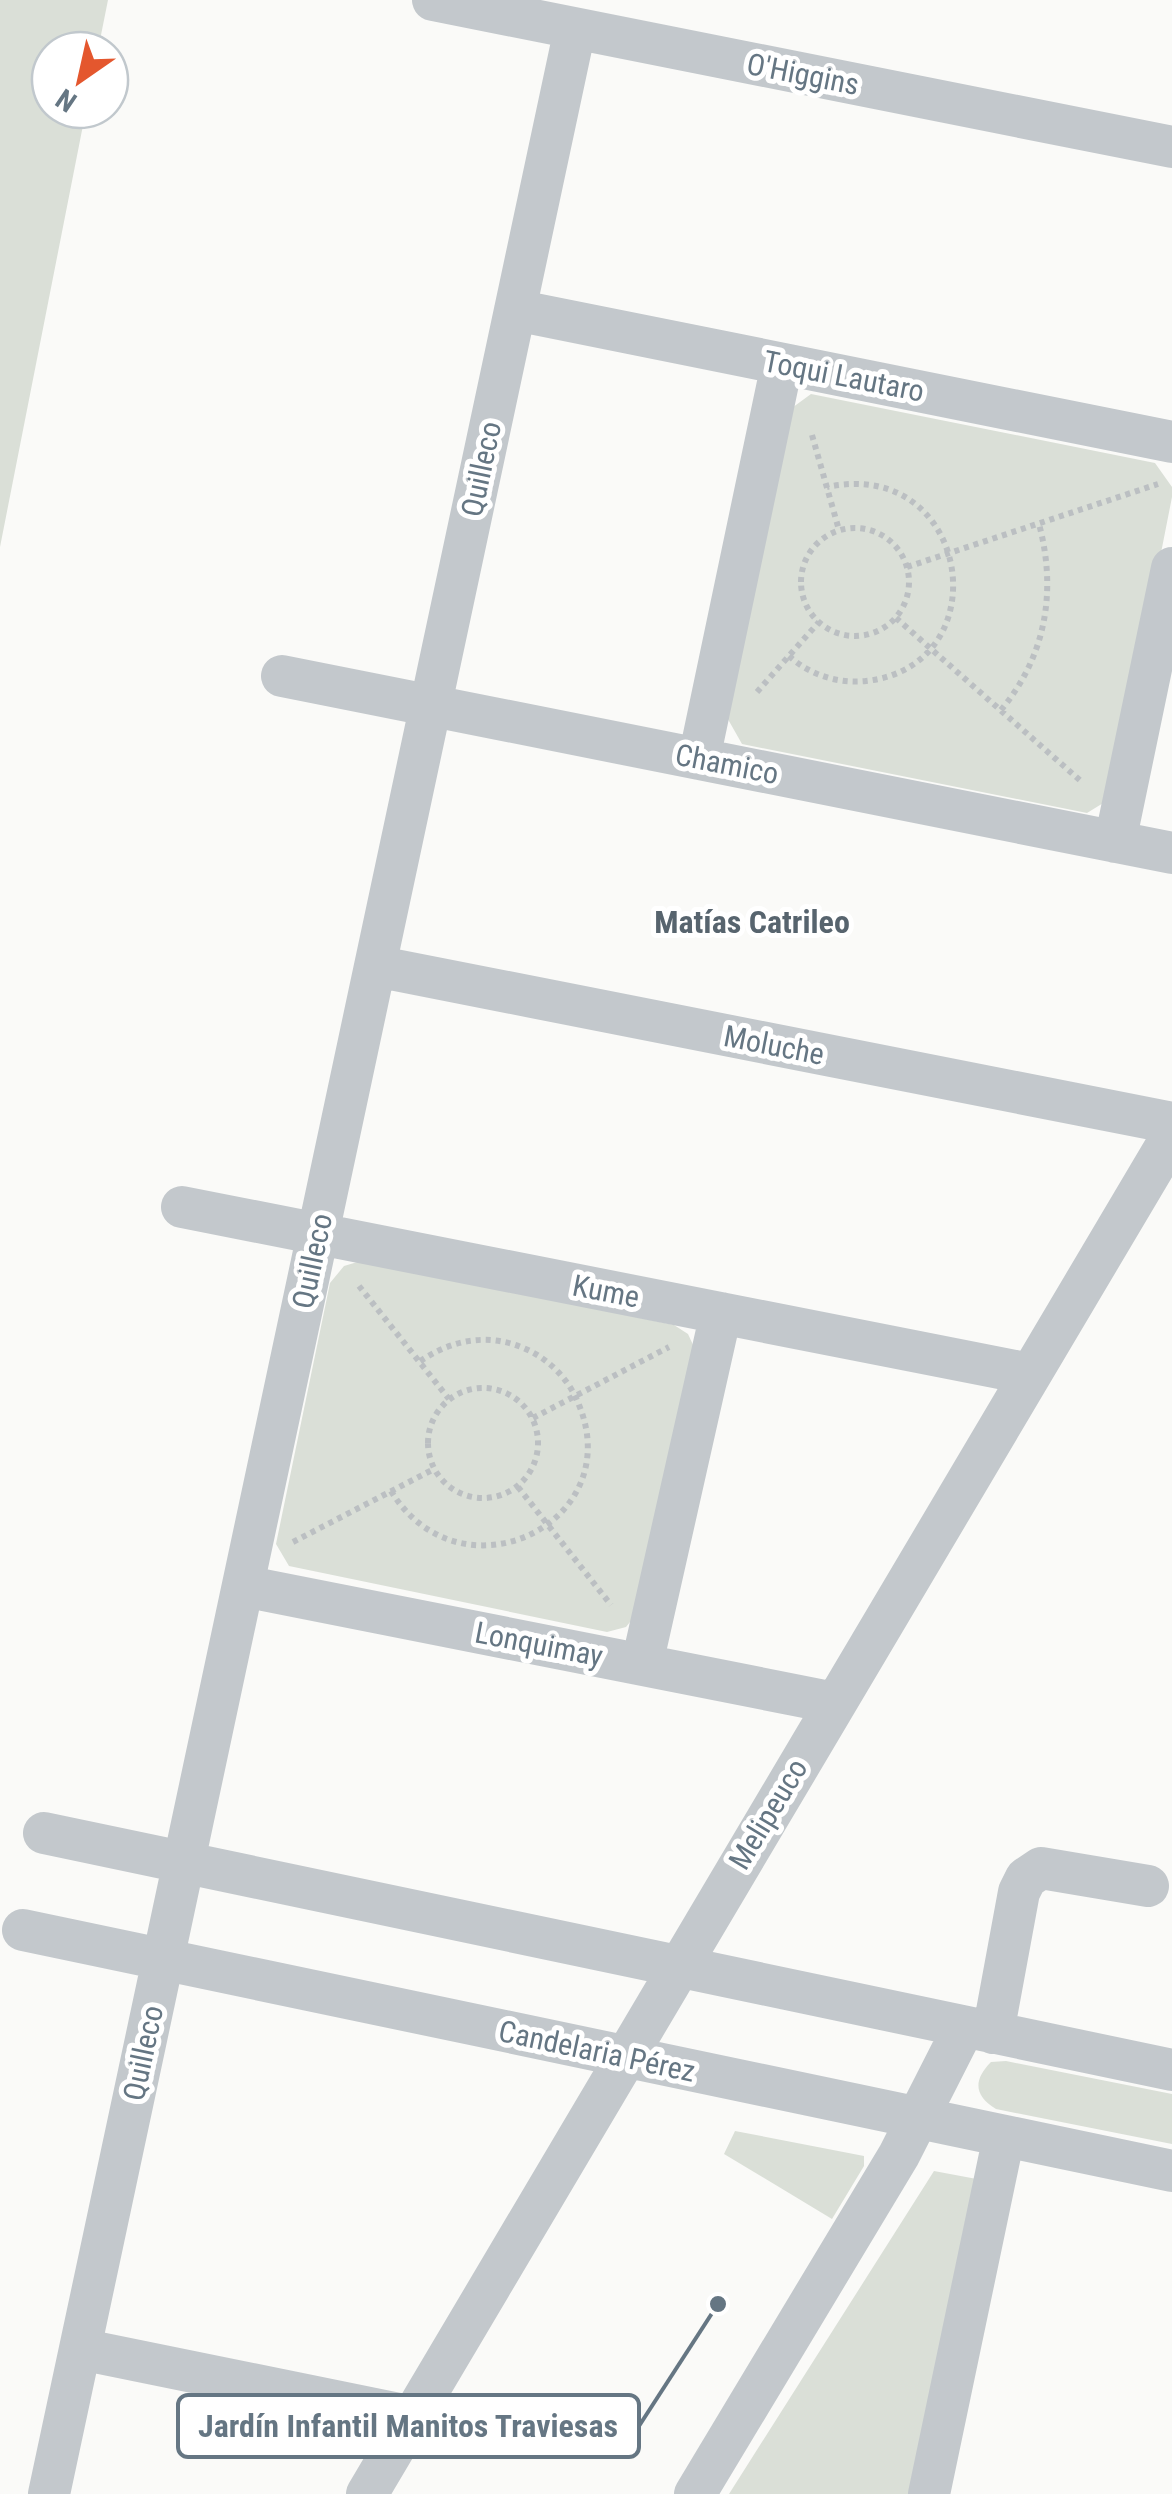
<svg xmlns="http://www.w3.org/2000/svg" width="1172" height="2494" font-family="'Roboto Condensed',sans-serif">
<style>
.green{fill:#dadfd7}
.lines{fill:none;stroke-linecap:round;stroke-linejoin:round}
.path{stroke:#bbbfc2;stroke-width:6;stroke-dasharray:5 5;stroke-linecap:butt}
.minor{stroke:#c3c8cc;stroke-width:42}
.labels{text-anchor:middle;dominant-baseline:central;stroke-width:10;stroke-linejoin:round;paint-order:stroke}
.street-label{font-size:30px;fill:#657683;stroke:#fff}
.neighbourhood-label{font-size:32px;font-weight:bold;fill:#57646e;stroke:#fff}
.leader{fill:none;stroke:#657683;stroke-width:4}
.callout-dot{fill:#657683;stroke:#fff;stroke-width:4}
.callout{fill:#fff;stroke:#657683;stroke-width:4}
.callout-label{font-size:32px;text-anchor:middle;font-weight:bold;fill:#657683}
</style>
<rect width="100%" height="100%" fill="#fafaf8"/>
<path class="green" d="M0,0h108l-10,50h-48v60h36l-86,437z
M811,394l344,69 17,24v10l-59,300 -26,16 -345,-69 -17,-30 60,-301z
M364,1260l310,65 14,9 6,13 -56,265 -12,15 -19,5 -318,-66 -13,-22 54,-261 14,-17z
M1006,2061l166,33v50l-176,-35c-22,-13 -23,-29 -5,-47z
M735,2131l129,25v10l-32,53 -108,-65z
M934,2171l48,9 -66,314h-187z"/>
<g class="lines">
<path class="path" d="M812,435l27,95
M801 582a54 54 0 1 1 108 0a54 54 0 1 1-108 0Z
M907,567l251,-83
M896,618l187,165
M789,656c21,19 49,28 77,25 136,-15 105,-225 -39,-194
M757,692l62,-70
M1001,710c45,-54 56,-119 38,-186
M359,1286l90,113
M428 1443a55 55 0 1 1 110 0a55 55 0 1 1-110 0Z
M533,1418l136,-71
M518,1487l93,118
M391,1491c69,113 237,33 188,-86 -9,-24 -28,-44 -51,-55 -38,-18 -76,-11 -109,12
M293,1542l141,-73"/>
<path class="minor" d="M433,0l739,147
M515,310l657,132
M282,676l890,177
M699,759l83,-395
M1115,842l57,-274
M375,966l797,157
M182,1207l848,167
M243,1586l592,117
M642,1664l79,-351
M44,1833l1128,237
M23,1930l1149,241
M993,2033l26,-141 7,-14 15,-10 107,18
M80,2349l334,68
M49,2494l526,-2465
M367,2494l805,-1358
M695,2494l204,-339 65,-128
M929,2494l75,-358"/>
</g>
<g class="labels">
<g class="street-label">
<text transform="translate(803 74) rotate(11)">O'Higgins</text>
<text transform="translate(844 376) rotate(11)">Toqui Lautaro</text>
<text transform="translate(481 469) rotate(-78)">Quilleco</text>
<text transform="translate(727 764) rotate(11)">Chamico</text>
<text transform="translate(774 1045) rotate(11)">Moluche</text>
<text transform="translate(312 1261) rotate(-78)">Quilleco</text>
<text transform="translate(606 1291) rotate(11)">Kume</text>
<text transform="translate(539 1644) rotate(11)">Lonquimay</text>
<text transform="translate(768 1814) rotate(-59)">Melipeuco</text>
<text transform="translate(597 2051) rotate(12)">Candelaria Pérez</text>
<text transform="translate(143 2053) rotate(-78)">Quilleco</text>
</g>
<g class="neighbourhood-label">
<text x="752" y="922">Matías Catrileo</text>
</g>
</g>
<path class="leader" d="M718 2304L639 2426"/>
<circle class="callout-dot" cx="718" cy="2304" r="10"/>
<rect class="callout" x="178" y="2395" width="461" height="62" rx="10"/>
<g class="callout-label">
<text x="408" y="2437">Jardín Infantil Manitos Traviesas</text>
</g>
<g transform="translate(80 80) rotate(214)"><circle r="48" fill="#ffffff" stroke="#c1c8cd" stroke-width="2.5"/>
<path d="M0-8L18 38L0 25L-18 38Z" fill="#e4572e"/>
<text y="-15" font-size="28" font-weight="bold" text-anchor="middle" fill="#657683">N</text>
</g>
</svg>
